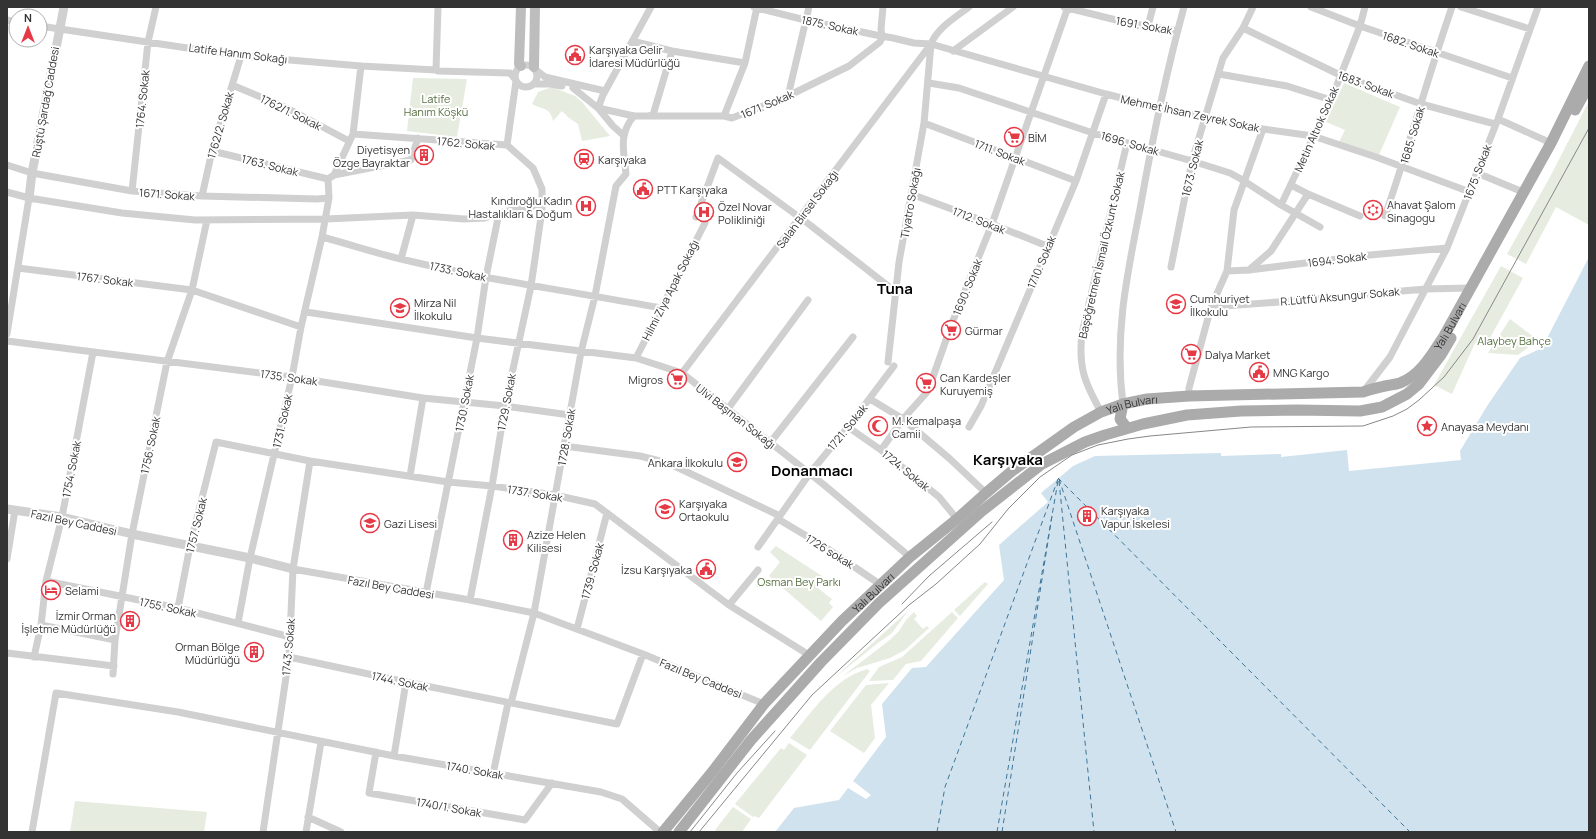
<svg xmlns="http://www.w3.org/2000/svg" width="1596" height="839" font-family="Manrope,sans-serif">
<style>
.green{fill:#e6ecdf}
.water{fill:#cfe2ee}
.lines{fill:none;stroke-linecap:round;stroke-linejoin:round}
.ferry{stroke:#3f7597;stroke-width:1;stroke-dasharray:5 4;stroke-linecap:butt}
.minor{stroke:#d0d0d0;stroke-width:7}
.tertiary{stroke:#d0d0d0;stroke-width:9}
.secondary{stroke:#bdbdbd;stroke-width:10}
.primary{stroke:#ababab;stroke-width:11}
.tram{stroke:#888;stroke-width:1}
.labels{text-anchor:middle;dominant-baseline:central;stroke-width:4;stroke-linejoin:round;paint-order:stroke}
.street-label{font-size:11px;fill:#333;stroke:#fff}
.poi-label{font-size:11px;fill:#333;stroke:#fff;text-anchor:start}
.park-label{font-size:11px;fill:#56703f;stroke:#fff}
.district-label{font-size:15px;font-weight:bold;fill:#000;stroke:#fff}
</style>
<rect width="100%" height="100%" fill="#fff"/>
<path class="green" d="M413,78l54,1 -10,58 -50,-6z
M1344,83l56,24 -21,48 -40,-13 6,-12 -19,-8z
M552,87l23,9 7,6 28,34 -28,5 -4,-17 -9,-6 -7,-7 -9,10c-3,-14 -10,-11 -21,-17l6,-12z
M1589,101v124l-33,-18 -30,57 -19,-10 43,-77z
M1501,266l22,12 -38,69 -10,-4 -23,51 -18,-9z
M1510,319l28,21 -20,15 -30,-2z
M776,546l46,30 -7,10 17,13 -3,4 4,4 -12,14 -52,-45 11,-14 -10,-10z
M985,582l3,2 -28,32 -6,-6z
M908,611l-16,22 -14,10 -44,35z
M914,612l3,4 -3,3 9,10 4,-3 2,2 -24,22 -15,8 -33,10 -14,8 48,-37 8,-8 7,-11z
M952,612l6,6 -37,43 -15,3 -13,16 -24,1 10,-14 23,-10z
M867,669l3,2 -60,79 -20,-12c22,-26 43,-59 77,-69z
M889,683l-18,22 4,33 -11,15 -34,-22 36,-46z
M789,743l18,12 -48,63 -4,-2 -2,1 -18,-13 46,-56 3,2z
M75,801l132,11 -3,20h-134z
M733,807l18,12 -9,13h-25l-2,-2z"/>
<path class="water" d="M1589,257v575h-814l19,-24 45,-8 9,-12 18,11 5,-4 -18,-14 33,-44 -4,-33 30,-36 14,-1 78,-87 -5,-35 49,-43 -7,-9 32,-27 22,-10 126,-3v3l60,-2v3l66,-7 2,21 112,-11 -1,-9 27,-45 33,-48 22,-10z"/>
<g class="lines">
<path class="ferry" d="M1058,478l352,354
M1059,479l117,353
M1059,481l35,351
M937,832l8,-45 113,-308
M997,832l61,-351
M1002,832l50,-316"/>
<path class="minor" d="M754,7l51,13 71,15 17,3 21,5 17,1 175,50 54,14 103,21 50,7 63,21 94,35
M1064,7l64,16 50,8
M1311,7l49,19 152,52
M1461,7l69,22
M7,20l9,2
M40,26l201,30 120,10 75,4 2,1 72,2 5,6
M1148,26l5,-19
M1243,28l97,47 81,29 74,20
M882,37l-1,-8 2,-22
M632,41l40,10 73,12
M953,51l60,-44
M515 76a11 11 0 1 1 22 0a11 11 0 1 1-22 0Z
M436,70l2,-63
M536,70l9,7 60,14
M1219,74l68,12 44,14
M929,83l30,5 134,45 99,28 38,12 11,6 40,26 39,22
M534,84h16l12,2
M232,85l55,23 62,33
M573,88l25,20 15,18 10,9
M788,96l21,-89
M598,108l36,8h90l8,2 56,-22 61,-30 31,-24 2,-5
M598,108l5,-13 48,-88
M648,116l5,-1 19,-64
M724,116l21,-53 12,-56
M1498,119l53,24
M924,123l152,58
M353,134l154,11 26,23 9,21v21l-11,76 -26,120 -13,80 -22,114
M507,145l9,-64
M212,151l116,28
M7,165l25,8 100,18 70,5 115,3 12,-1
M1477,173l46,19
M334,175l77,-15 7,-22
M1291,185l17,9 52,22
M132,191l16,-149 8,-35
M7,192l22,6 93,15 73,7 131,-1 87,-4
M911,194l81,30 55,22
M202,196l10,-45 29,-95
M1281,205l50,-105 29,-74 5,-19
M1385,216c24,-69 43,-140 67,-209
M696,217l22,-59 92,67 87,68
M322,237c27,7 53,16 79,22 86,21 173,33 260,49
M401,259l12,-44 51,4 21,-1 14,-5 43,-9
M1171,267l21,-106 31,-103 20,-30 10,-21
M18,268l174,22 109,37
M1249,270l22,-19 37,-57
M1227,271l22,-1 121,-15 77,-7
M1211,307l135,-10 8,-2 72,-6 43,-1
M306,312l171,26 159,20 46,15 141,111 87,73
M7,334l22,-136
M7,341l285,36 131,21 82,8 65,9
M636,358l69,-135
M888,362l11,-100 25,-139 7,-79
M682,373l249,-329c6,-16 25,-27 38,-37
M1364,391l26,-34 57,-109 51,-129 40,-112
M1189,396v-8l22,-81 16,-36 7,-61 29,-81
M870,399l33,20 47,40 36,34
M1123,404c-9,-69 4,-129 17,-195 12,-68 26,-136 44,-202
M727,410l81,-110
M1101,412c-16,-29 -23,-44 -19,-79l45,-190
M848,427l33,23 58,47 18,22
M969,427l12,-21 95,-225 30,-87
M770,443l83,-106
M564,446l76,10 28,7 112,53
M881,450l22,-31 25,-28 24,-68 40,-99 76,-217
M410,476l13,-78
M778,519l47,28 56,38
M758,547l52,-74 38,-46 46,-61
M7,559l8,-49
M293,569l177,31 64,13 109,41 121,50
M46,581l132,27 112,29
M426,593l51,-255 9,-61 13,-64
M729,605l29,-35
M178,608l12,-62 26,-104 94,19 138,21 44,4 63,9 40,9 134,101 80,50
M238,623l12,-65 42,-181 9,-50 21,-90 7,-39 -1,-19 6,-4 19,-41 8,-68
M41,625l74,15
M577,629l30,-116
M7,653l107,13
M34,657l7,-32 5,-44 16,-64 31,-165
M289,657l117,25 211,42 26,-70
M113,674l2,-34 17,-106 35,-172 25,-72 15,-70
M511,703l23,-90 47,-261 14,-56 21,-110 10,-12c-2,-22 -8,-40 8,-58
M376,752l-7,41 156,27 27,-37
M394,756l12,-74
M493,774l15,-71
M308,817l33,15
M32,832l24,-139 122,19 216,44 207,36 21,7 38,33
M263,832l26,-175 4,-88 17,-108
M306,832l15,-90"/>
<path class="tertiary" d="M29,198l3,-25 32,-166
M7,509l55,8 70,17 118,24 43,11"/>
<path class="secondary" d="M521,66l-2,-2 2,-57
M534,67l1,-60"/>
<g class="primary">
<path d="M1575,110l14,-25"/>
<path d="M1123,404l-3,15 7,9"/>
<path id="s1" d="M663,832l50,-61 51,-67 78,-83 68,-64 47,-38 29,-26 26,-22 62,-44 27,-15 22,-8 24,-5 42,-3 174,-4c6,-2 12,-4 18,-5 6,-2 13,-2 19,-4 21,-8 32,-29 44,-47l107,-193 38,-77"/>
<path d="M679,832l72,-92 70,-78 58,-59 103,-92 60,-47 43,-22 20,-7 38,-11 44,-9 54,-4 56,-1 63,1 22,-4 25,-13 12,-10 22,-29 10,-17"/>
</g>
<path class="tram" d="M902,604l27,-28 63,-54
M690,832l47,-59 38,-42
M699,832l113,-137 97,-90 27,-21 44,-40 28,-35 32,-32 32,-22 26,-10 30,-6 22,-3 101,-9 112,-1 30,-10 14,-7 12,-9 25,-23 29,-38 116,-211"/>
</g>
<defs>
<g id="civic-ring" transform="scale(1)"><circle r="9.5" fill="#fff" stroke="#e63946" stroke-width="1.5"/><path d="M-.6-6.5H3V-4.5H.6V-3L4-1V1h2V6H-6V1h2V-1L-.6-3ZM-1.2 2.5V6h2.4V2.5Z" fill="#e63946"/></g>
<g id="supermarket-ring" transform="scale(1)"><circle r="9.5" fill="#fff" stroke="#e63946" stroke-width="1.5"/><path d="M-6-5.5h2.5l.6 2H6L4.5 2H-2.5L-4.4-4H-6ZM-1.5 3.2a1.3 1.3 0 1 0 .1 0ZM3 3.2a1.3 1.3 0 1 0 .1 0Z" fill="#e63946"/></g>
<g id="building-ring" transform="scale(1)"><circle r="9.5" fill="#fff" stroke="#e63946" stroke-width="1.5"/><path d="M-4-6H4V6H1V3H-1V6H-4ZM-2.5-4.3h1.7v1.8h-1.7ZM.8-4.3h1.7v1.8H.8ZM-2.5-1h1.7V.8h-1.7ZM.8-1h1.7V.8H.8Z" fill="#e63946"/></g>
<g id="station-ring" transform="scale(1)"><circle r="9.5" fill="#fff" stroke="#e63946" stroke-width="1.5"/><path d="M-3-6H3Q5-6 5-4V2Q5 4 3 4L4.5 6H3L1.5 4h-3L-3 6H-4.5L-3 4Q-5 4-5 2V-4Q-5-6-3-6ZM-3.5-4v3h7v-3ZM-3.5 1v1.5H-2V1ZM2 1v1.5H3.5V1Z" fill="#e63946"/></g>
<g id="hospital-ring" transform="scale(1)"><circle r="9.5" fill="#fff" stroke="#e63946" stroke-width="1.5"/><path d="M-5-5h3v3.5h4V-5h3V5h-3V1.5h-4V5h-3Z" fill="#e63946"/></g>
<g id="synagogue-ring" transform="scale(1)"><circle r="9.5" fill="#fff" stroke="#e63946" stroke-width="1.5"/><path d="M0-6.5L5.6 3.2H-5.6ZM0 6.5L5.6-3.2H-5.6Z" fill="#e63946"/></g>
<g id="school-ring" transform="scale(1)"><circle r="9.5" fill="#fff" stroke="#e63946" stroke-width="1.5"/><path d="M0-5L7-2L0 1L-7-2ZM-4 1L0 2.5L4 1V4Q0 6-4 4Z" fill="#e63946"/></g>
<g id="mosque-ring" transform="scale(1)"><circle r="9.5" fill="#fff" stroke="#e63946" stroke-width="1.5"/><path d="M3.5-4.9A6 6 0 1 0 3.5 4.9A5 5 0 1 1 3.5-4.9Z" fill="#e63946"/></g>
<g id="sight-ring" transform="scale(1)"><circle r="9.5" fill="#fff" stroke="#e63946" stroke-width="1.5"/><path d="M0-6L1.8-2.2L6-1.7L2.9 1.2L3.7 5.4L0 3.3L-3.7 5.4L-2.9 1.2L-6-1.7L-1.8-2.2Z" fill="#e63946"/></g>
<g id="hotel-ring" transform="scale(1)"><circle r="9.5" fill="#fff" stroke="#e63946" stroke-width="1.5"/><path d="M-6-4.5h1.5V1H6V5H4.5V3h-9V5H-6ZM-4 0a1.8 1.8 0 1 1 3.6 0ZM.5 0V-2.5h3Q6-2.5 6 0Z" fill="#e63946"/></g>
</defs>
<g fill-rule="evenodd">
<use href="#civic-ring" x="575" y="55"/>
<use href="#supermarket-ring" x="1014" y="137"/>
<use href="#building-ring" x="424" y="155"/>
<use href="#station-ring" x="584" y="159"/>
<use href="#civic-ring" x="643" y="189"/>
<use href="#hospital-ring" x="586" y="206"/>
<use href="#synagogue-ring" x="1373" y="210"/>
<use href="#hospital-ring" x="704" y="212"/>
<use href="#school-ring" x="1176" y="304"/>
<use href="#school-ring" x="400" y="308"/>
<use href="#supermarket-ring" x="951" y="330"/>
<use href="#supermarket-ring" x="1191" y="354"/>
<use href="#civic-ring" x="1259" y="372"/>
<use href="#supermarket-ring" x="677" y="379"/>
<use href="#supermarket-ring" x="926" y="383"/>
<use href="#mosque-ring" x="878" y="426"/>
<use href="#sight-ring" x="1427" y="426"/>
<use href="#school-ring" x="737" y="462"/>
<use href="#school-ring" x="665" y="509"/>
<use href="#building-ring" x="1087" y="516"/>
<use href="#school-ring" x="370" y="523"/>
<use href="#building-ring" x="513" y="540"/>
<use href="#civic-ring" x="706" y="569"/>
<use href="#hotel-ring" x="51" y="590"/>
<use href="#building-ring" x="130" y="621"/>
<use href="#building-ring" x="254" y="652"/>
</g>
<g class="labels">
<g class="street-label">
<text transform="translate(830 25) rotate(12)">1875. Sokak</text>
<text transform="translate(1144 25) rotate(10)">1691. Sokak</text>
<text transform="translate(1411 44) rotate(19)">1682. Sokak</text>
<text transform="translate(238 53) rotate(7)">Latife Hanım Sokağı</text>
<text transform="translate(1366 84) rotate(20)">1683. Sokak</text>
<text transform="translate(142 99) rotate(-84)">1764. Sokak</text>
<text transform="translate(45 102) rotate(-80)">Rüştü Şardağ Caddesi</text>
<text transform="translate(767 104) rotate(-23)">1671. Sokak</text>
<text transform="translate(291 112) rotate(26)">1762/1. Sokak</text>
<text transform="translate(1190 113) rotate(12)">Mehmet İhsan Zeyrek Sokak</text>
<text transform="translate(220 125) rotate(-74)">1762/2. Sokak</text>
<text transform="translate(1316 129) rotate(-66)">Metin Altıok Sokak</text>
<text transform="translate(1412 135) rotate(-73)">1685. Sokak</text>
<text transform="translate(466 143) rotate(5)">1762. Sokak</text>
<text transform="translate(1130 143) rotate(16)">1696. Sokak</text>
<text transform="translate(1000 152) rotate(21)">1711. Sokak</text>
<text transform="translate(270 165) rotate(14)">1763. Sokak</text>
<text transform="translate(1192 168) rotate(-76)">1673. Sokak</text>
<text transform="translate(1477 172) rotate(-69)">1675. Sokak</text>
<text transform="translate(167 194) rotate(4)">1671. Sokak</text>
<text transform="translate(910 203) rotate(-80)">Tiyatro Sokağı</text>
<text transform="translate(807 209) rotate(-53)">Salah Birsel Sokağı</text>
<text transform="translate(979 220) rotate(21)">1712. Sokak</text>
<text transform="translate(1101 255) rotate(-77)">Başöğretmen İsmail Özkunt Sokak</text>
<text transform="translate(1337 259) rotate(-7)">1694. Sokak</text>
<text transform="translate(1041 262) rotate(-67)">1710. Sokak</text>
<text transform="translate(458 271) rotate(12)">1733. Sokak</text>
<text transform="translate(105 279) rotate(7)">1767. Sokak</text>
<text transform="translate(967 287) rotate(-68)">1690. Sokak</text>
<text transform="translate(670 290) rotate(-63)">Hilmi Ziya Apak Sokağı</text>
<text transform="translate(1340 296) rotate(-5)">R.Lütfü Aksungur Sokak</text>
<text stroke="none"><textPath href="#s1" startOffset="990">Yalı Bulvarı</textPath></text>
<text transform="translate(289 377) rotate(8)">1735. Sokak</text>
<text transform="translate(506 402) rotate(-79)">1729. Sokak</text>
<text transform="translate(464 403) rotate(-79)">1730. Sokak</text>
<text stroke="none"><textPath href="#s1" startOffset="643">Yalı Bulvarı</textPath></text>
<text transform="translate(736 416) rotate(38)">Ulvi Başman Sokağı</text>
<text transform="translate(282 421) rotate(-77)">1731. Sokak</text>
<text transform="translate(847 427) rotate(-51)">1721. Sokak</text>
<text transform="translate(566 437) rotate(-80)">1728. Sokak</text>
<text transform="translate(150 445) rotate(-78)">1756. Sokak</text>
<text transform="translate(71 469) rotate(-79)">1754. Sokak</text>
<text transform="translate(906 470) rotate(39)">1724. Sokak</text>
<text transform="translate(535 493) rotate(9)">1737. Sokak</text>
<text transform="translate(74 522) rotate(12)">Fazıl Bey Caddesi</text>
<text transform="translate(196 525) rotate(-76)">1757. Sokak</text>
<text transform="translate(830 551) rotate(32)">1726 sokak</text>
<text transform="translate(592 571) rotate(-75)">1739. Sokak</text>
<text transform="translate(391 587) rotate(10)">Fazıl Bey Caddesi</text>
<text stroke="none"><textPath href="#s1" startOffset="319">Yalı Bulvarı</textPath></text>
<text transform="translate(168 607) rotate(12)">1755. Sokak</text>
<text transform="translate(288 647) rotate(-85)">1743. Sokak</text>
<text transform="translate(701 678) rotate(22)">Fazıl Bey Caddesi</text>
<text transform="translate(400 681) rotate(12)">1744. Sokak</text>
<text transform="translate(475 770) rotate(10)">1740. Sokak</text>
<text transform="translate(449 807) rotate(10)">1740/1. Sokak</text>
</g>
<g class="poi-label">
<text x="589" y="49">Karşıyaka Gelir<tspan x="589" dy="13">İdaresi Müdürlüğü</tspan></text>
<text x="1028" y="137">BİM</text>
<text x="410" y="149" text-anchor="end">Diyetisyen<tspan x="410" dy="13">Özge Bayraktar</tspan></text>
<text x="598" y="159">Karşıyaka</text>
<text x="657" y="189">PTT Karşıyaka</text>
<text x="572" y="200" text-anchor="end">Kındıroğlu Kadın<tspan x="572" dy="13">Hastalıkları &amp; Doğum</tspan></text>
<text x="1387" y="204">Ahavat Şalom<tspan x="1387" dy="13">Sinagogu</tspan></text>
<text x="718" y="206">Özel Novar<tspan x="718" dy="13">Polikliniği</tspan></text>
<text x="1190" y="298">Cumhuriyet<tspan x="1190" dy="13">İlkokulu</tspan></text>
<text x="414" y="302">Mirza Nil<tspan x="414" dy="13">İlkokulu</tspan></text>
<text x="965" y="330">Gürmar</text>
<text x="1205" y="354">Dalya Market</text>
<text x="1273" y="372">MNG Kargo</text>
<text x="940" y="377">Can Kardeşler<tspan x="940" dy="13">Kuruyemiş</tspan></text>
<text x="663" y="379" text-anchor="end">Migros</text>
<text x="892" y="420">M. Kemalpaşa<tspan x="892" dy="13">Camii</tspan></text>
<text x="1441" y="426">Anayasa Meydanı</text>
<text x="723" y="462" text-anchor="end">Ankara İlkokulu</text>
<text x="679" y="503">Karşıyaka<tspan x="679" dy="13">Ortaokulu</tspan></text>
<text x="1101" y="510">Karşıyaka<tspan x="1101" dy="13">Vapur İskelesi</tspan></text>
<text x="384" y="523">Gazi Lisesi</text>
<text x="527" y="534">Azize Helen<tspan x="527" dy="13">Kilisesi</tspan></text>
<text x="692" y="569" text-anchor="end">İzsu Karşıyaka</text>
<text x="65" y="590">Selami</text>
<text x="116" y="615" text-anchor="end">İzmir Orman<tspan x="116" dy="13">İşletme Müdürlüğü</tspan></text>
<text x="240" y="646" text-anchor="end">Orman Bölge<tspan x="240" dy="13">Müdürlüğü</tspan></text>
</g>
<g class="park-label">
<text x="436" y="98">Latife<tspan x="436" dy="13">Hanım Köşkü</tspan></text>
<text x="1514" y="340">Alaybey Bahçe</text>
<text x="799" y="581">Osman Bey Parkı</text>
</g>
<g class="district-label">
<text x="895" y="288">Tuna</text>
<text x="1008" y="459">Karşıyaka</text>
<text x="812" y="470">Donanmacı</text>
</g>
</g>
<rect width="1596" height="839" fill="none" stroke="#333333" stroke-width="16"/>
<g transform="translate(28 28)"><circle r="19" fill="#ffffff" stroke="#adadad"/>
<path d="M0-3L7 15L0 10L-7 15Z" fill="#e63946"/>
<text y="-6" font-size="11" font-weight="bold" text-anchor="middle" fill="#333333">N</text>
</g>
</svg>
